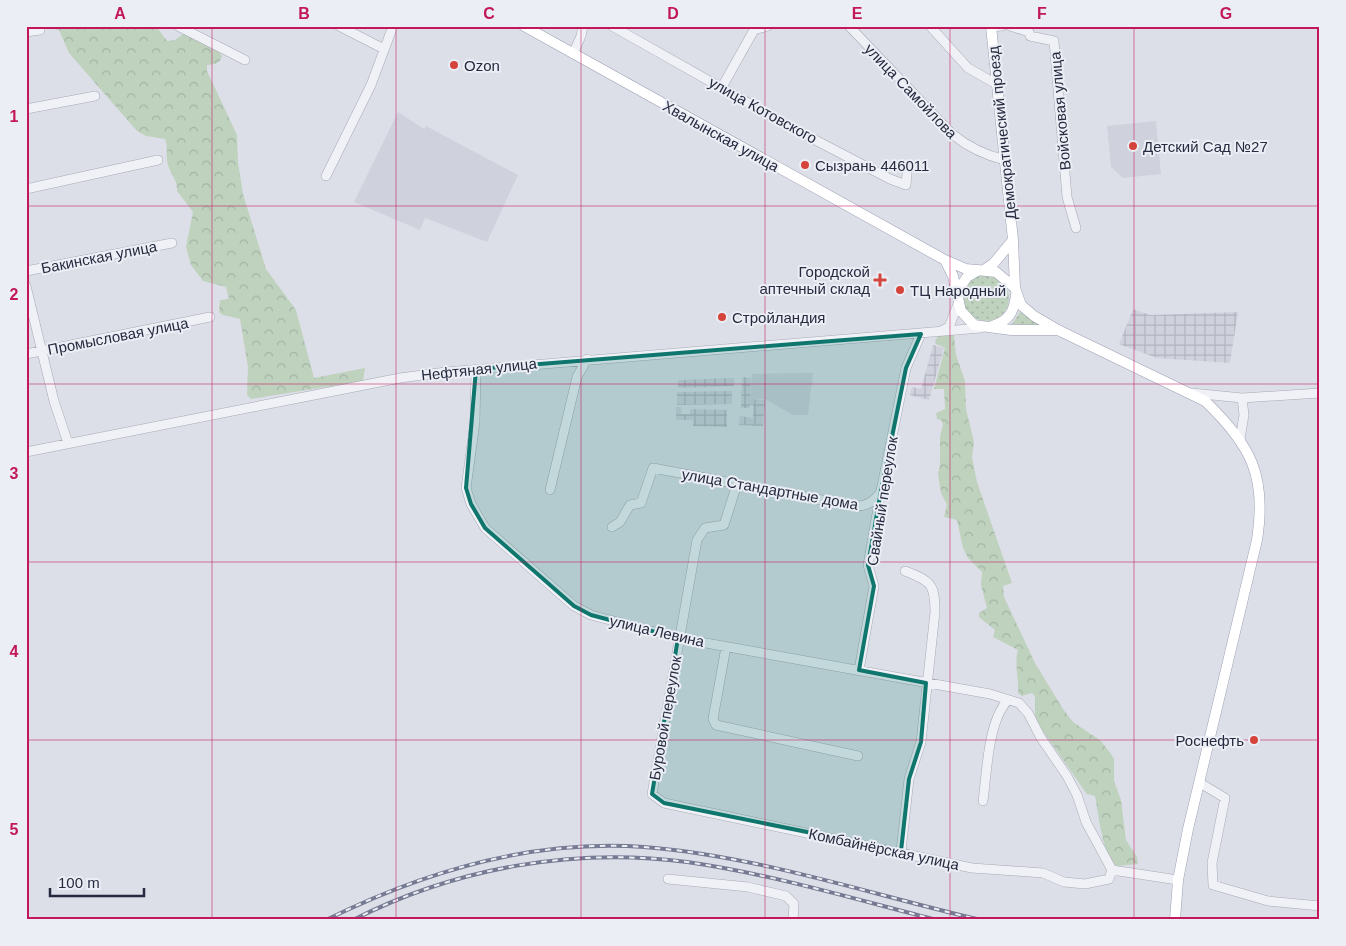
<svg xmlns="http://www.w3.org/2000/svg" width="1346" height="946" font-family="Arial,sans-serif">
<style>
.built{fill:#cfd1dd}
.industrial{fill:url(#industrial-grid)}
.grass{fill:url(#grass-dots)}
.forest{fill:url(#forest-crowns)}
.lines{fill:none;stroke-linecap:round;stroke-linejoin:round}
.minor-casing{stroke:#a6a9b5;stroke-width:10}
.major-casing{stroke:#9ca0b4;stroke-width:11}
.minor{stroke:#f0f1f6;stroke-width:9}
.major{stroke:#fff;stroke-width:10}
.rail-casing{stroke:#767a92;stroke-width:4}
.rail{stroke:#eceef5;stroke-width:2;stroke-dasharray:5.5;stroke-linecap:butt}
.marked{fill:#0f766e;fill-opacity:0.2;stroke:#0f766e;stroke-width:4;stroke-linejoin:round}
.grid{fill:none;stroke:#c2185b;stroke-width:1;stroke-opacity:0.55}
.poi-dot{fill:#d4443b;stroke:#eceef5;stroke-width:2}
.labels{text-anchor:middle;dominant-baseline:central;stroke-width:4;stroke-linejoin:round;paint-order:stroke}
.poi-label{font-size:15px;fill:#262a3f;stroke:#eceef5;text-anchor:start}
.street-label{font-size:15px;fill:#262a3f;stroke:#eceef5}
.neatline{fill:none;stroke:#c2185b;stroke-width:2}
.grid-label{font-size:16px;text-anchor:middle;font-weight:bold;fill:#c2185b}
</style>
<defs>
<pattern id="industrial-grid" width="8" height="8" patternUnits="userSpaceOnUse" patternTransform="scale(1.25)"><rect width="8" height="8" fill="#cfd1dd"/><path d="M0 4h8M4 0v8" fill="none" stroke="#b2b4bf"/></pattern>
<pattern id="grass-dots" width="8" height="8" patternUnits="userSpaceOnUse" patternTransform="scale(1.25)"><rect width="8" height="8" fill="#bfd2be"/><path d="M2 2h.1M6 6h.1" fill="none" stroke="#a4b4a4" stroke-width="1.8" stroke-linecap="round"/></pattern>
<pattern id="forest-crowns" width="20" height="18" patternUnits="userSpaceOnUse" patternTransform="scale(1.25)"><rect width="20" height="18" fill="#bfd2be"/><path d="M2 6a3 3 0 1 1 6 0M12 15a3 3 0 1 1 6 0" fill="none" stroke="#a4b4a4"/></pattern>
</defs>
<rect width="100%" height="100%" fill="#dddfe8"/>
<path class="built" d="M398,112l26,17 2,-3 92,49 -31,67 -62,-24 -5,12 -66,-28z
M1156,121l5,53 -38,4 -12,-11 -4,-41z
M813,373l-5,42h-15l-28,-16h-15l2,-25z"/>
<path class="industrial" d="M1133,309l17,6 88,-3 -8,51 -73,-5 -38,-14z
M933,345l11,3 -15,52 -19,-5 2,-8 9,2z
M742,377l9,1 -1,21 15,1 -2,26 -24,-1 1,-9 13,2v-13h-3l-1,3h-8z
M734,378v8l-56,2v-8z
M732,391v13l-55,1v-13z
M676,407h5l1,7h8v-5l37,1v17l-34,-1v-6h-17z"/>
<path class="grass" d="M963 298a23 23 0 1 1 46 0a23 23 0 1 1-46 0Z
M1020,312l19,13 -27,-1z"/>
<path class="forest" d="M36,26h120l11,15 8,-1 8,-6 33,13 6,9c-2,8 -7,8 -15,9v6l30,64 1,27 5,32 23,75 30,41 18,68 51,-10 -2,13 -112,18 -4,-4 1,-28 -8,-48 -17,-4 -4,-3 1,-12 9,-1 -3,-12 -23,-6 -12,-16 -5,-18 7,-35 -16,-21c1,-12 -9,-19 -10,-31 -1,-8 1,-14 -2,-21l-19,-3 -9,-5 -68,-78 -10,-23z
M954,335l2,20 9,26 1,28 8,33 -2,15 5,25 35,101 -9,3 1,11 31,66 28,46 10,13 28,19 10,13 3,5v22l7,19 5,40 11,17 1,7 -21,2c-14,-5 -19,-56 -22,-70l-8,-2 -3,-4 -46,-66 -3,-9v-19l-3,-3 -10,3 -4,-3c1,-15 -4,-30 0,-43l-25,-13 2,-7 -16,-13v-4l8,-5 -6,-23 1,-13 -14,-14 -5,-10 -6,-28 -13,-3 3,-12 -6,-12 -3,-19 2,-9v-28l3,-13 -2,-4 -4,-1 -1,-6 9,-4 -1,-20h-10l11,-41 -9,-4 -1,-3 3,-5z"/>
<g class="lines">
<g class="minor-casing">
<path id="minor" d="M178,26l67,34
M339,26l45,23
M612,26l186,105 92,48 16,6 1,-11
M849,26l103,108c16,13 32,21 53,26
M930,26l38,42 30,17
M1010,26l19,6 1,4 24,5 13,156 9,31
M991,27l11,-1
M26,32l14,-2
M573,54l8,-18 2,-10
M722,87l32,-57 14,-4
M26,109l69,-13
M326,176l45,-91 22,-59
M26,189l132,-29
M26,271l146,-28
M26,286l28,115 14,42
M941,331l8,-4 9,-23
M26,354l184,-37
M476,369l-1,53 -9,66 5,16 14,24 89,78 17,9 87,23 312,56 29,9 9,10 13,25 26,38 10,19 9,27 26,48
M1192,393l50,5
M1240,439l4,-24 -2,-17 78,-5
M26,452l374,-74 46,-6 535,-44
M737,484l-13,41 -19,3 -8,12 -45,254 12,9 308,65 71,5 21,9 21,2 24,-5 3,-9
M550,490l27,-113 10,-18
M612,527l8,-5 10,-17 11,-2 12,-35 201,38c12,1 19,-4 26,-13
M726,647l-13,72 3,6 142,31
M859,670l15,-84 -6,-21 13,-74 25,-123 15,-34
M1200,783l25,15 -13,65 1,22 55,16 52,5
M983,801c4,-30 5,-80 25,-101
M901,851l8,-72 12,-37 14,-130c0,-28 -4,-31 -30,-41
M1112,870l66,10
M668,879l80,8 38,9 8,8 -1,16"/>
</g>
<g class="major-casing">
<path id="major" d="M524,26l421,234 21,9 30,3 19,16
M991,26l22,214 2,48 6,17 13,11 24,14 147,71c46,44 62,75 52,139l-69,289 -10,51 -3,40
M945,260l8,16 8,35 13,14 37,5h46
M984,270l10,-7 19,-23
M957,292l10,-15 12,-7
M992,326c17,-5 22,-14 24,-31"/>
</g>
<use href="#minor" class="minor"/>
<use href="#major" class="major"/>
<g class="rail-casing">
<path id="rail" d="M326,920c99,-49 207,-81 318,-73 114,9 225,47 337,73
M353,920c102,-52 220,-73 334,-58 84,12 167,37 250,58"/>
</g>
<use href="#rail" class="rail"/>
</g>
<path class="marked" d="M921,334l-15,34 -25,123 -13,74 6,21 -15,84 67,13 -5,59 -12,37 -8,72 -237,-48 -12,-9 26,-156 -87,-23 -17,-9 -89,-78 -14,-24 -5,-16 10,-119z"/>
<path class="grid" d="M212,26v894M396,26v894M581,26v894M765,26v894M950,26v894M1134,26v894M26,206h1294M26,384h1294M26,562h1294M26,740h1294"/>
<g class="poi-dot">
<circle cx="454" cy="65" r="5"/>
<circle cx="1133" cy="146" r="5"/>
<circle cx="805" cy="165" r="5"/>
<path d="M877.5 272.5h5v5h5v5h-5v5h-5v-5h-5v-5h5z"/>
<circle cx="900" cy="290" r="5"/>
<circle cx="722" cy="317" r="5"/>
<circle cx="1254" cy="740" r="5"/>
</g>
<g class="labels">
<g class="poi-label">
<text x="464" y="65">Ozon</text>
<text x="1143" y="146">Детский Сад №27</text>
<text x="815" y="165">Сызрань 446011</text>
<text x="870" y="271" text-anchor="end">Городской<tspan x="870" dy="17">аптечный склад</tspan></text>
<text x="910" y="290">ТЦ Народный</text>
<text x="732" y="317">Стройландия</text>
<text x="1244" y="740" text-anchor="end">Роснефть</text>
</g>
<g class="street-label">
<text transform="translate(911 91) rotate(46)">улица Самойлова</text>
<text transform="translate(763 110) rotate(29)">улица Котовского</text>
<text transform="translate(1060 111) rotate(-95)">Войсковая улица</text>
<text transform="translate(1002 133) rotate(-96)">Демократический проезд</text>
<text transform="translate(721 136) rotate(29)">Хвалынская улица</text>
<text transform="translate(99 257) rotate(-11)">Бакинская улица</text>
<text transform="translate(118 336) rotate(-11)">Промысловая улица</text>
<text transform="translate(479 369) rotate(-6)">Нефтяная улица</text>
<text transform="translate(770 489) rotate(10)">улица Стандартные дома</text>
<text transform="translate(882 501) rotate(-81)">Свайный переулок</text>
<text transform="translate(657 631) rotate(13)">улица Левина</text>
<text transform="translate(665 718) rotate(-80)">Буровой переулок</text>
<text transform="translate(884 849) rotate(12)">Комбайнёрская улица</text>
</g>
</g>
<rect width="1346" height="946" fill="none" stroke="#eceef5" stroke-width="55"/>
<path d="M50 888v8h94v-8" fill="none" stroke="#262a3f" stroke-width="2.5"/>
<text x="58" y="888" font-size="15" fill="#262a3f" stroke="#eceef5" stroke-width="4" paint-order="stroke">100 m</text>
<rect x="28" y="28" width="1290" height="890" class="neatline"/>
<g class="grid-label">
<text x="120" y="19">A</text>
<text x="304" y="19">B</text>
<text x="489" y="19">C</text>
<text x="673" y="19">D</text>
<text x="857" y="19">E</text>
<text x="1042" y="19">F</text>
<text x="1226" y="19">G</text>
<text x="14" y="122">1</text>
<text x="14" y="300">2</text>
<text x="14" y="479">3</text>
<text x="14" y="657">4</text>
<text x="14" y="835">5</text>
</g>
</svg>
